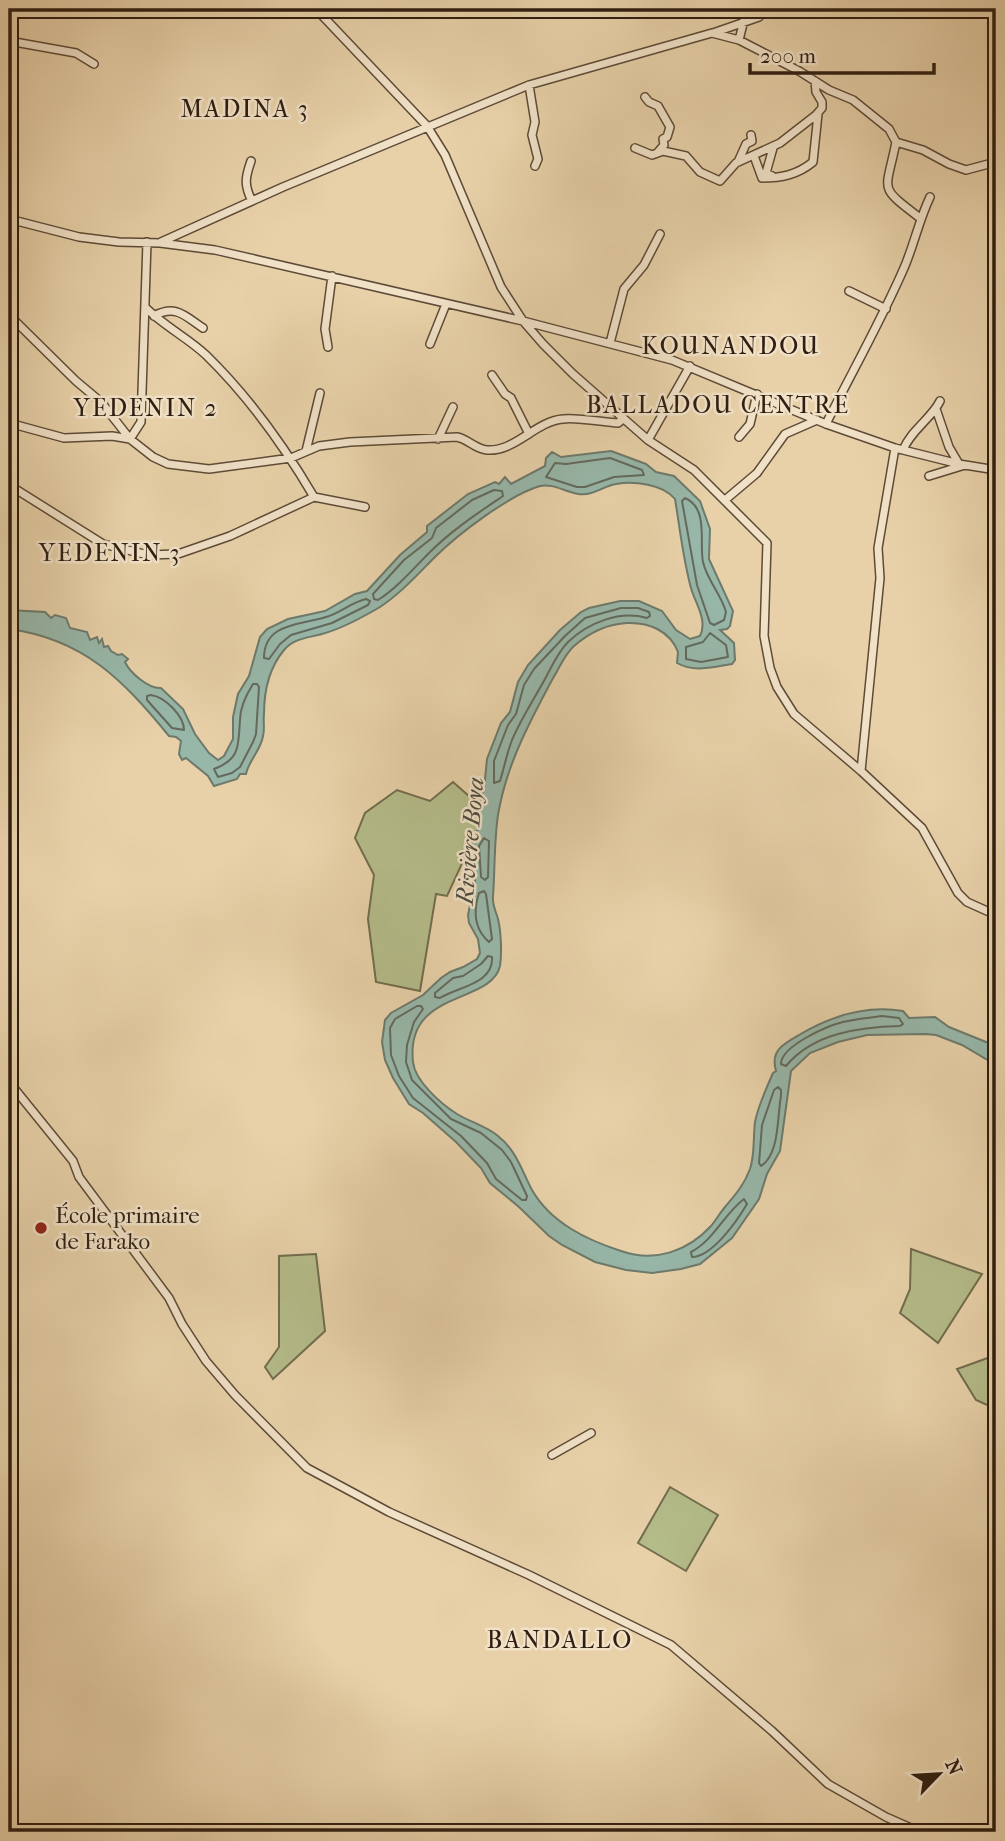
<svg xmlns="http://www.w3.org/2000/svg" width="1005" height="1841" font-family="'IM FELL French Canon',serif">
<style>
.green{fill:#b4bc8a;stroke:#726d4e;stroke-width:2}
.water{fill:#97b7a9;stroke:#6d7a6c;stroke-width:2}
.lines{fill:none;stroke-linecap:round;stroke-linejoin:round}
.shore{stroke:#636a5d;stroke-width:2}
.minor-casing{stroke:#5d4b37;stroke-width:10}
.minor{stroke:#f0e1c7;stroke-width:7}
.poi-dot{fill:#8f2418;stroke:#f0e1c7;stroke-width:2.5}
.labels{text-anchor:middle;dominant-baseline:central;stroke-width:5;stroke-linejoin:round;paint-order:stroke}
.poi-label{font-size:23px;fill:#2f1e11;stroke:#f0e1c7;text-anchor:start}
.neighbourhood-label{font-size:24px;letter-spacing:2px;fill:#2f1e11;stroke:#f0e1c7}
.water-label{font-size:24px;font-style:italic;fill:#4e4c3f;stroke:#f0e1c7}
</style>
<rect width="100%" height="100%" fill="#e8d1a9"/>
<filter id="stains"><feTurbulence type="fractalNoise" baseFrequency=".00286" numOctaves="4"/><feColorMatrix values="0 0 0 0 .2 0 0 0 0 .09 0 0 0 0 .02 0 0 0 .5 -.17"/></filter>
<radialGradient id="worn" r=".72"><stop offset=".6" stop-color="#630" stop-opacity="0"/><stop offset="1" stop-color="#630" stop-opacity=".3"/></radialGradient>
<path class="green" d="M453,782l25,22v25l-31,67 -11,-2 -16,97 -44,-9 -8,-63 6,-44 -19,-37 10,-25 32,-23 33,11z
M911,1249l71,25 -44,69 -38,-30 10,-24z
M316,1254l9,77 -52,48 -8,-12 14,-20v-91z
M996,1355v54l-20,-9 -19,-31z
M670,1487l48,28 -32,56 -48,-28z"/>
<path class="water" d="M611,451l35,13 10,8 18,4 26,25 10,28 -1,30 24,52 -3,15 -3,3 -7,1 14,13 1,17 -3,4c-20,3 -37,9 -55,-1l1,-11c-8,-21 -29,-30 -51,-29 -20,1 -38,10 -53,23 -10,9 -15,23 -22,34 -23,43 -46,86 -54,135 -4,27 -3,55 -5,81 -1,9 3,15 5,23 3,12 4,34 2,47 -9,39 -95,23 -87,96 2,19 28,42 44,52 13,8 29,12 41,22 18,14 24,35 34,54 19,33 55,50 89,61 34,12 67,0 90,-25 5,-6 9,-13 14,-19 11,-13 19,-22 25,-38 5,-15 3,-31 5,-47 3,-16 11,-33 18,-49l3,-2c-6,-20 7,-27 23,-36 32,-19 67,-30 104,-24l6,7 26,-1 14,10 47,19v19l-34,-20 -26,-10 -11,-1 -58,1 -29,7 -28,11 -19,18 -11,80 -13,23 -8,25 -27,39 -32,26 -19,5 -29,4 -26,-3 -31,-8 -33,-17 -13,-9 -30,-29 -29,-24 -9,-15 -25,-26 -33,-29 -14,-9 -16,-26 -8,-18 -3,-18 3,-22 6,-7 32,-18 18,-17 9,-6 13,-5 14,-8 3,-6 -2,-14 -9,-16 -1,-8 7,-34 -3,-34v-6l6,-12 -1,-20 7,-20 3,-30 14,-36 9,-11 8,-30 10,-17 32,-35 21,-18 8,-4 31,-7h19l23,10 14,19 14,9 10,-3c8,-16 -5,-33 -9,-48 -8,-29 -11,-59 -16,-89 -12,-15 -41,-18 -59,-15 -9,1 -16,7 -25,9 -18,6 -34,-11 -51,-7 -31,9 -83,49 -105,71 -18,18 -34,36 -55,50 -17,10 -39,22 -58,27 -14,4 -28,4 -38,16 -15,18 -20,42 -20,64 -1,7 1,15 -1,22 -2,14 -14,24 -17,38h-6l-3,5 -23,7 -6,-10 -22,-18 -4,2 -3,-6 2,-13 -5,-4 -7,-1c-46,-56 -85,-97 -160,-107v-19l36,2 6,6 4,-3 11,3 4,10 17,4 3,8 7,-3 2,6 3,-4 2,8 4,-1 3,5 7,4 4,-1 6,5 -3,3c5,11 24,27 36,26l22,21 12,25 14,19 9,7 6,-4 9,-17v-22l5,-23 11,-18 11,-39 7,-8 21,-10 37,-8 30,-17 12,-3 33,-36 27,-23v-6l41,-32 27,-12 4,2 6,-7 6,7 34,-18 1,-8 6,-6 9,5z"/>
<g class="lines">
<path class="shore" d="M610,458l32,12 2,5 -30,2 -29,10h-8l-31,-10 9,-14 11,1z
M494,490l8,1 1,5c-25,17 -51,34 -73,56 -17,17 -32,35 -52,48l-4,-1 -1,-5 31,-34 28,-22 4,-10 36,-28z
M685,498c24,10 14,45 18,64 4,18 18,32 23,50l-2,8 -10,5 -4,-2 -13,-38 -15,-84z
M366,599l4,2 -2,4 -36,18 -41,12 -11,9 -11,15 -5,-1c0,-35 36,-33 62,-41 14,-4 26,-15 40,-18z
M621,608h17l11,4 1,4 -3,2c-28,-8 -59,5 -79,24 -10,10 -16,24 -23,37 -11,20 -24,40 -33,61 -5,13 -8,28 -12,41l-6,2v-22l14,-36 8,-11 8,-29 10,-16 31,-33 20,-18z
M710,633l16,12 2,12 -27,5 -15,-3v-12l17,-5z
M253,684h4l2,3 -3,47 -3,8 -13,25 -8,6 -14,4 -4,-8c27,-10 24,-24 26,-49 0,-13 6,-25 13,-36z
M151,695c14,2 33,21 33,35l-12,-2 -25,-28v-4z
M484,838l5,3 -1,36 -3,3 -4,-3 -2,-31z
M484,891l2,3 6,45 -3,3c-15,-13 -16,-30 -10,-49z
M488,956l4,1c2,27 -35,30 -52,41l-5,-1v-4l18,-15 10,-2 18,-12z
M417,1006h4l2,3 -9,13 -7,23 -1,17 6,18 39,39 30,14 21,17 9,12 16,34 -1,4h-4l-26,-21 -9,-16 -26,-27 -48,-38 -14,-22 -8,-21 -1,-27 5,-9z
M882,1016l17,2 4,6 -3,2c-40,1 -87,7 -114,40l-5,-2c0,-18 46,-38 62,-42 13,-3 26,-4 39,-6z
M778,1087l3,3v6c-4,20 -1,58 -20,70l-2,-3 3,-38 12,-35z
M744,1199l3,5c-10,17 -35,53 -55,53l-1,-5c23,-12 33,-38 53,-53z"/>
<g class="minor-casing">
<path id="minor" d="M316,9l111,117 18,29 56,132 22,34 20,23 30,30 75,66 46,30 73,73 -3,93 6,32 7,19 17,27 67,57 61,57 36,65 9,9 29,13
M713,33l46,-16
M739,40l6,-24 5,-7
M9,41l67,12 18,11
M9,42l7,-33
M529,85l6,37 -3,13 6,24 -3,7
M645,97l4,5 9,4 12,21 -3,10 -4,2 1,6 -6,7
M896,142l27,8 26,14 17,6 30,-8
M635,148l17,7 11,-4 23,5 14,16 20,9 16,-18 44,-20 36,-28 6,-7v-6l-6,-10 -1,-11
M754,156l8,22c19,0 35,-3 51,-16l5,-48
M251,161c-6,17 -7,24 1,40
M738,162l8,-18 6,-3 -1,-6
M772,176l-6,-3 7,-25
M9,219l70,18 40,5 41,1 55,7 308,71 149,39 154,64 69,24 64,16 37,6
M161,242l122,-55 246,-102 183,-52 27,7 60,31 30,19 24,10 36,29 7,13c-10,51 -19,43 24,76
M849,291l37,18
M9,315l67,66 25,21 29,37 23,18 15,7 41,5 82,-11 28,-12 31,-4 107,-5c11,2 18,12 30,13 28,2 49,-29 76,-31 12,-2 40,3 55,4l5,-4
M154,316c22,-12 31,0 49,12
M610,343l14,-54 20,-24 16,-31
M430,344l16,-40
M328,347l-3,-18 7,-53
M492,375l13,19 6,4 18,36
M936,409l13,38 10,17
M9,423l55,15 48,-2 18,3 11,-17 6,-180
M826,424c26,-52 55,-103 78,-156 10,-23 15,-48 26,-71
M739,437l11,-13 7,-30
M438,439l15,-32
M648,440l42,-74
M903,450c8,-20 29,-32 37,-49
M306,451l14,-58
M929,476l36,-11
M9,485l94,59 45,11 30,-1 52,-18 84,-39c-30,-51 -65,-100 -108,-142 -18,-17 -42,-29 -60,-47
M314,497l51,10
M725,500l32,-27 28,-39 32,-14
M861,771l19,-193 -2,-30 17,-100
M9,1082l64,79 6,16 90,121 13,26 24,37 29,34 72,73 82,44 140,63 142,70 101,86 56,53 58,33 25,11 50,4
M552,1455l39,-22"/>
</g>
<use href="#minor" class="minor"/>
</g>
<circle class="poi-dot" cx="41" cy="1228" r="7"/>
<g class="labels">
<g class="poi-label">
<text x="55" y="1215">École primaire<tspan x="55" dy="26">de Farako</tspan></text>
</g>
<g class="neighbourhood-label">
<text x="245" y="109">MADINA 3</text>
<text x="731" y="346">KOUNANDOU</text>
<text x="718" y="405">BALLADOU CENTRE</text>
<text x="146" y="408">YEDENIN 2</text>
<text x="110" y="553">YEDENIN 3</text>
<text x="560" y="1640">BANDALLO</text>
</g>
<g class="water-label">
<text transform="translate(470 841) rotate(-85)">Rivière Boya</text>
</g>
</g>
<rect width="1005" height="1841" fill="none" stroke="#e8d1a9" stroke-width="35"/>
<rect x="10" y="10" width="984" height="1820" fill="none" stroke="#2f1e11" stroke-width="3.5"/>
<rect x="18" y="18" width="970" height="1806" fill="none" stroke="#2f1e11" stroke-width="2"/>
<g transform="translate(939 1774) rotate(65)" stroke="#f0e1c7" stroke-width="5" paint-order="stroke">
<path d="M0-5L12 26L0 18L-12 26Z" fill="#2f1e11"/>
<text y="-10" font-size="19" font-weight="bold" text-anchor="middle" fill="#2f1e11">N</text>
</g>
<path d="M750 63v10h184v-10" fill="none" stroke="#2f1e11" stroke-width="3.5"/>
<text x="760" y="63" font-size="21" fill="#2f1e11" stroke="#f0e1c7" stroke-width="5" paint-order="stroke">200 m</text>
<rect width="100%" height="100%" filter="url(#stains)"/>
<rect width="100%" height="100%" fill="url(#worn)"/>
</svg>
